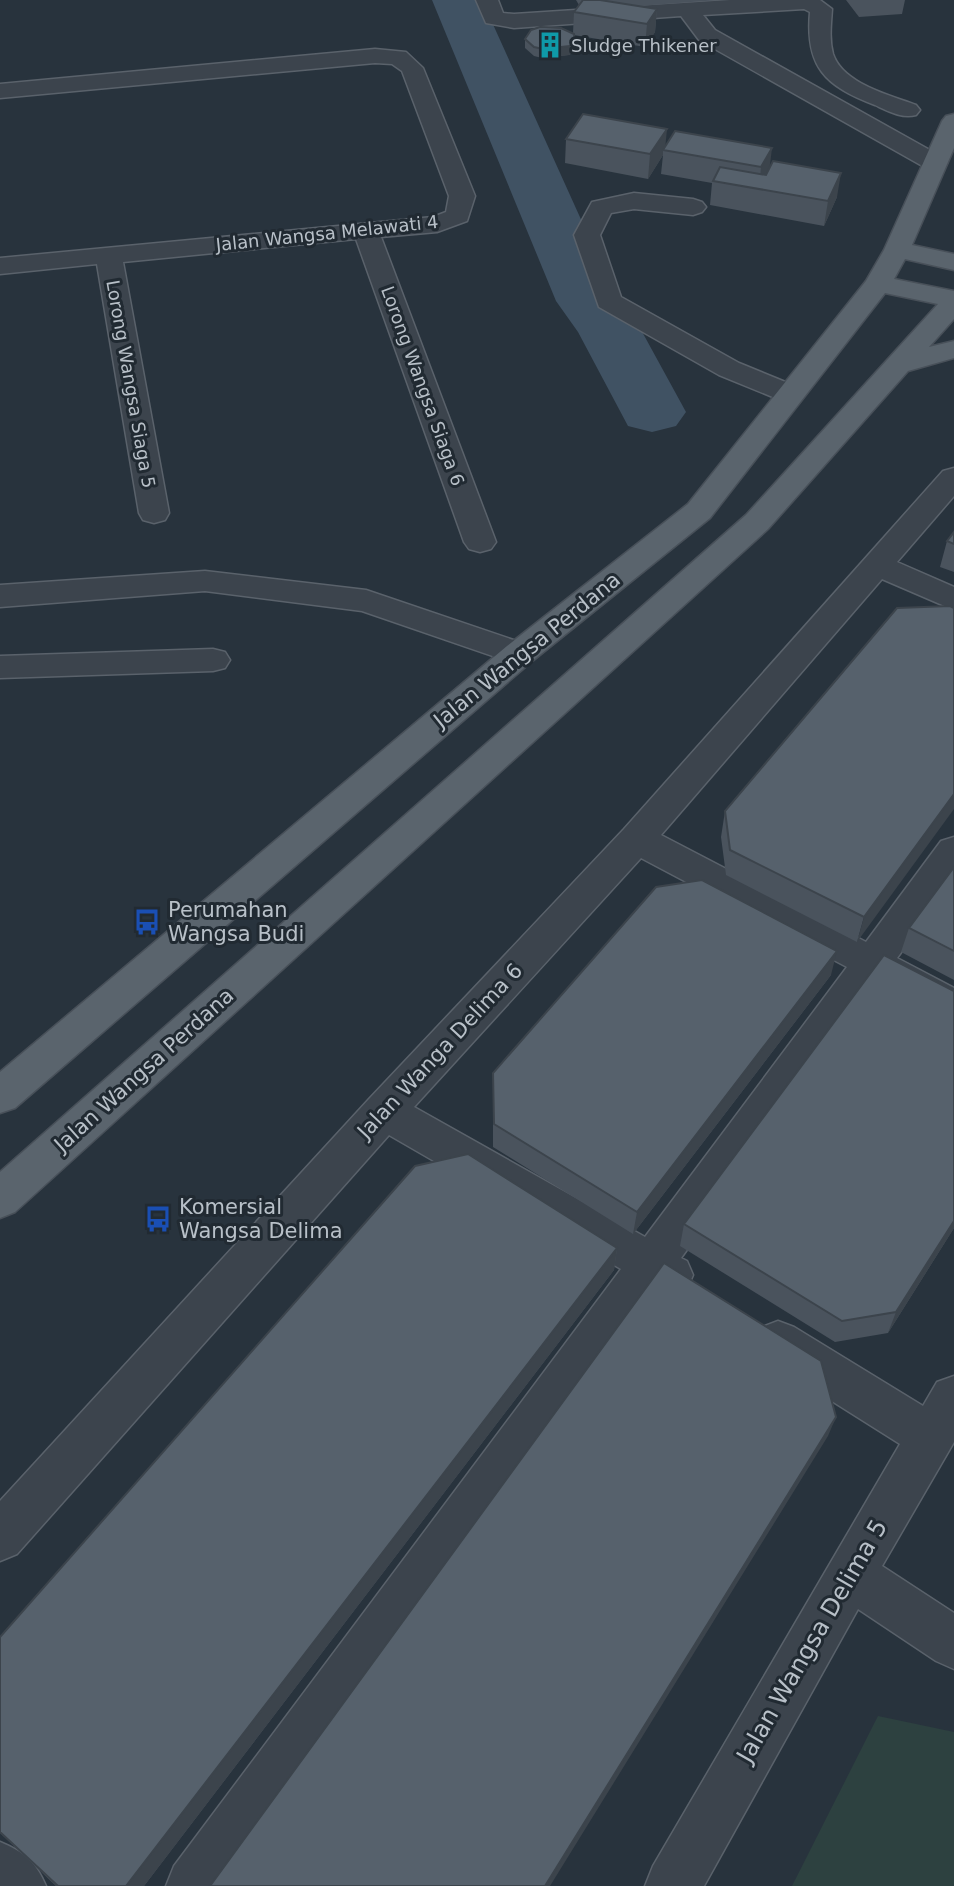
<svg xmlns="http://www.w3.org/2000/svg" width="954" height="1886" font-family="'DejaVu Sans',sans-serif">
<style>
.green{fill:#2d4140}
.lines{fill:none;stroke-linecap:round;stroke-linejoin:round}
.river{fill:#405263;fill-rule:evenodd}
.minor-casing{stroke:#5a626b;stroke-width:3}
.major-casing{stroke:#485059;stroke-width:3}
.minor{fill:#3c444d;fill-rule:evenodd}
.major{fill:#5a646d;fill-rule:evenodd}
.wall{fill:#4a535d}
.shaded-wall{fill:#3c444c}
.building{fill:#56616c;stroke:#3c444c;stroke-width:2}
.labels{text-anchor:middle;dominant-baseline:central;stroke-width:6;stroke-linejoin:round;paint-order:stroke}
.far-poi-label{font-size:18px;fill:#b8c0c8;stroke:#212a32;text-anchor:start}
.far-street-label{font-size:18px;fill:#b8c0c8;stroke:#212a32}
.street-label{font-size:21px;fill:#b8c0c8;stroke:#212a32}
.poi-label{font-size:21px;fill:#b8c0c8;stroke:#212a32;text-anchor:start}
.near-street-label{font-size:24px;fill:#b8c0c8;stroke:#212a32}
</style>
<rect width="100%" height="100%" fill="#28333d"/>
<path class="green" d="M878,1716l76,16v154h-162z"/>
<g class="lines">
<path class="river" d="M432,0h50l134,297 24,31 46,84 -10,14 -24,6 -24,-6 -50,-94 -22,-31z"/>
<g class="minor-casing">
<path id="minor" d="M476,0h22l5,13 11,1 216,-14h90l12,9c-1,15 -3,30 1,45 10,30 57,41 83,51l4,5 -4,5c-14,4 -28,-4 -41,-10 -50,-19 -70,-38 -65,-93l-6,-3 -101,6 12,15 229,128 3,5 -3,5 -9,2 -9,-2 -227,-128 -18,-24 -167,12 -28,-5z
M375,49l31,3 17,16 52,128 -8,25 -30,11 -56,5 115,305 -5,7 -11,3 -11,-3 -5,-7 -108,-303 -233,23 46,251 -4,7 -11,3 -11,-3 -4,-7 -42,-249 -97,10v-16l433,-41 13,-5 3,-16 -47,-125 -10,-7 -17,-1 -375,35v-14z
M634,193l59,6 9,3 4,5 -4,5 -9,3 -59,-6 -23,4 -11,22 21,62 118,66 61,25 4,6 -4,6 -10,3 -10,-3 -61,-25 -120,-68 -25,-72 18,-33z
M954,468v28l-57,66 57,25v23l-72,-31 -221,256 205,107 75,-101 13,-4v42l-57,79 57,30v34l-76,-38 -197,274 6,3 6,14 -6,14 -16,6 -13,-5 -430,596h-62l8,-20 447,-597 -232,-134 -372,419 -17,7v-60l369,-402 255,-270 319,-358zM641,858l206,109 -202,270 -231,-130z
M205,571l161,19 165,56 5,8 -5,8 -12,3 -157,-54 -157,-20 -205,16v-22z
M213,649l12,3 5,8 -5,8 -12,3 -213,7v-22z
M778,1321l16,6 129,79 14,-24 17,-6v66l-72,124 72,47v56l-18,-8 -78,-52 -154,277h-59l8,-20 247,-422 -138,-87 -7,-15 7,-15z
M0,1842c24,10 36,20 46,44h-46z"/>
</g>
<g class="major-casing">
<path id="major" d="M954,114v34l-42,97 42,9v16l-49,-11 -11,20 60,12v28l-25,28 25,-6v17l-46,13 -140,158 -753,683 -15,6v-46l746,-657 192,-211 -53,-11 -175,225 -179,144 -516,446 -15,5v-41l507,-426 181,-142 178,-223 18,-31 58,-129 4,-5z"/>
</g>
<use href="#minor" class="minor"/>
<use href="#major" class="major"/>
</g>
<path class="wall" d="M576,0h141l-79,6 19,3 -2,23 -10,15 -71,-12v17l-5,3 -27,3 -8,-2 -9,-8v-9l48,-6 1,-21 5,-7z
M846,0h59l-3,14 -43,3z
M566,139l99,8 104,21 68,29 -13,29 -114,-21 2,-22 -51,-9 2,-19 -15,24 -83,-16z
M954,532v40l-14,-5 7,-26z
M950,606l-93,336 -131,-67 -5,-38 4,-26z
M954,867v113l-53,-28 8,-24z
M831,975l-198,259 -140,-87v-74z
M684,1224l270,4 -66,105 -53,9 -155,-96z
M617,1248l-3,22 -470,616h-88l-56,-53v-196z"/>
<path class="shaded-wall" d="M657,9l-2,23 -10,15 2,-23z
M575,43l-1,9 -5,3 -27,3 1,-9z
M667,129l-2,21h-2v5l-15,24 2,-25z
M772,148l-3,25 -10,16 2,-22z
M841,173l-4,24 -13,29 4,-25z
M954,794v15l-97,133 7,-25z
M837,951l-6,24 -198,259 4,-22z
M954,1221v7l-66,105 8,-21z
M617,1248l-3,22 -470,616h-18z
M836,1417l-8,19 -278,450h-5z"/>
<path class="building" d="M583,0h17l57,9 -10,15 -73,-12z
M540,27l21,1 13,6 1,9 -5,3 -27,3 -9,-2 -9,-8 6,-9z
M583,114l84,15 -17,25 -84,-15z
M675,131l97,17 -11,19 -98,-17z
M773,161l68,12 -13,28 -115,-20 7,-14 46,8z
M954,532v12l-7,-3z
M950,606l4,2v186l-90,123 -134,-67 -5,-39 172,-203z
M954,867v84l-45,-23z
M702,880l135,71 -200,261 -143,-88 -1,-51 163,-186z
M884,955l70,36v230l-58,91 -54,9 -158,-97z
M468,1154l149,94 -491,638h-68l-58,-54v-195l415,-471z
M664,1263l157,98 15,56 -291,469h-335z"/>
<defs>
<g id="building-bare" transform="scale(2.1)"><path d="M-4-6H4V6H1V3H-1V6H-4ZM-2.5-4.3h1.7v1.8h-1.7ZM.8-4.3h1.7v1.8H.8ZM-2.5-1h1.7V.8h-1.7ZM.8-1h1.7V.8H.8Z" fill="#0f9aa8" stroke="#212a32" stroke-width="2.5" paint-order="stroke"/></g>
<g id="bus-bare" transform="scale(2.1)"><path d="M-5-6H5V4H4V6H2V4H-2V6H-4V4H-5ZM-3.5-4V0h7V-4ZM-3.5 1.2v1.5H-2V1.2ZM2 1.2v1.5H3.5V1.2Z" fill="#1a4fb4" stroke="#212a32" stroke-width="2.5" paint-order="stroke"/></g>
</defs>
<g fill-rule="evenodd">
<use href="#building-bare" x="550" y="45"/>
<use href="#bus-bare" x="147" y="922"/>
<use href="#bus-bare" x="158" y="1219"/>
</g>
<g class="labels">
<g class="far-poi-label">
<text x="571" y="45">Sludge Thikener</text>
</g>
<g class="far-street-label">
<text transform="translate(327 233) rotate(-6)">Jalan Wangsa Melawati 4</text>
<text transform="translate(131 384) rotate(80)">Lorong Wangsa Siaga 5</text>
<text transform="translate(423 386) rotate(70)">Lorong Wangsa Siaga 6</text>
</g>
<g class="street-label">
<text transform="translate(527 650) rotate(-39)">Jalan Wangsa Perdana</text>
<text transform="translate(440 1051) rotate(-47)">Jalan Wanga Delima 6</text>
<text transform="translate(144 1070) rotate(-42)">Jalan Wangsa Perdana</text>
</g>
<g class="poi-label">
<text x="168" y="910">Perumahan<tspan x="168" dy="24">Wangsa Budi</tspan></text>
<text x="179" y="1207">Komersial<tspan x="179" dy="24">Wangsa Delima</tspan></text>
</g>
<g class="near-street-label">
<text transform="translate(812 1641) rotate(-60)">Jalan Wangsa Delima 5</text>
</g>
</g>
</svg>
